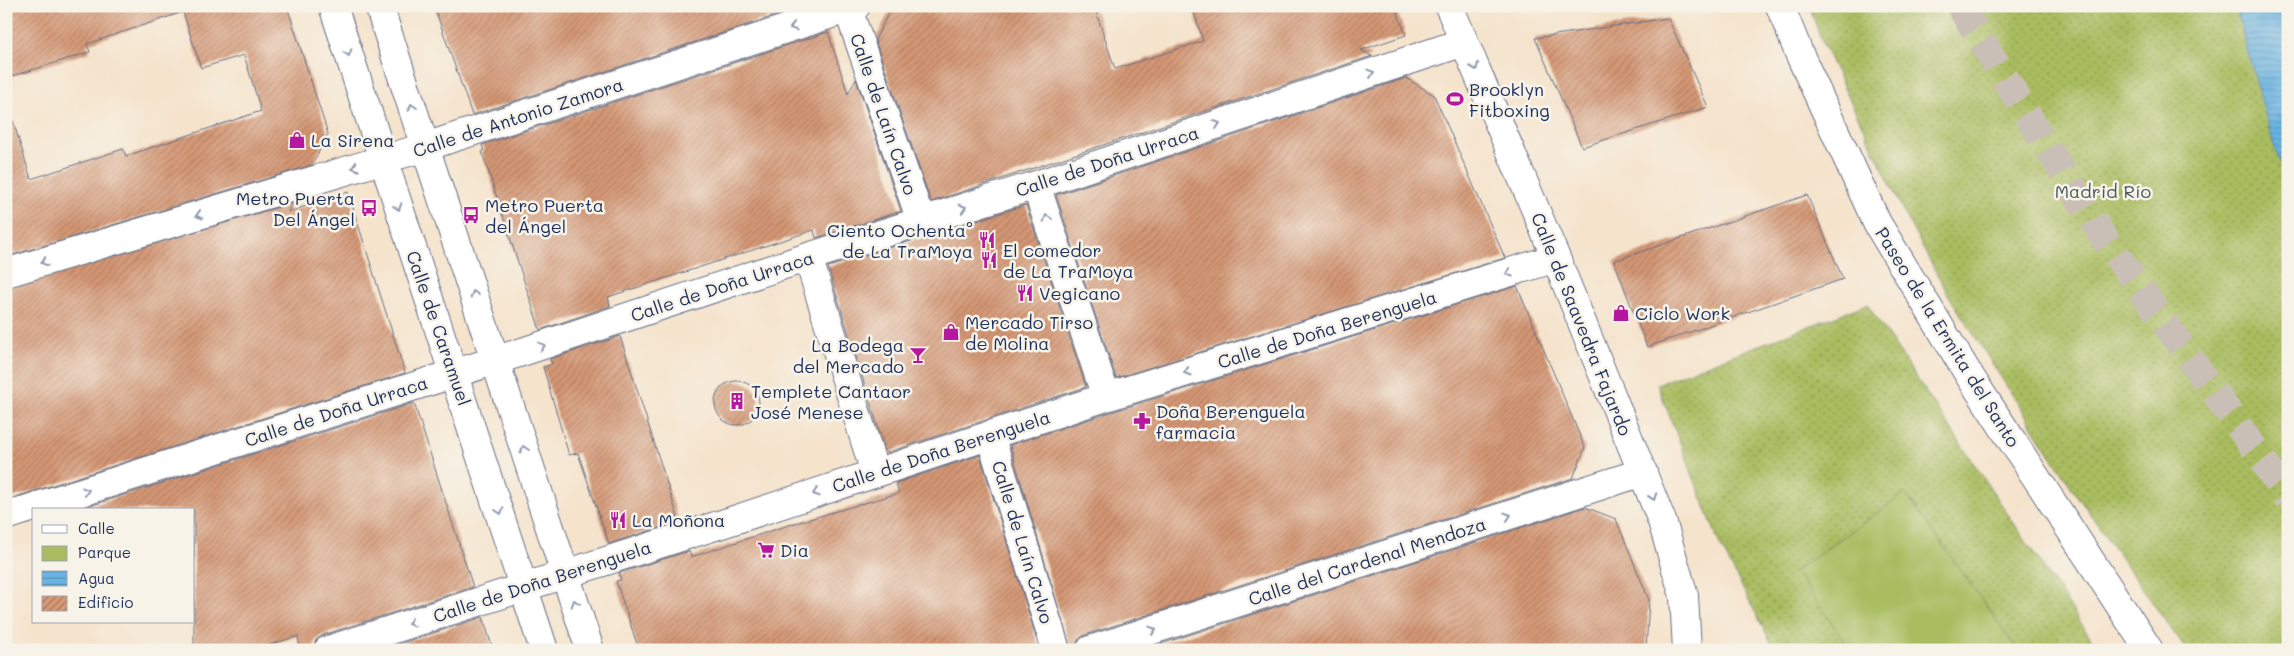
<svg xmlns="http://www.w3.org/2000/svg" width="2294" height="656" font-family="Mali,sans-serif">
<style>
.green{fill:url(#green-dots);stroke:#62765e}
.pitch{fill:#a9bc5f;stroke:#62765e}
.water{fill:url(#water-rules);stroke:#4272a0}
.building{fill:url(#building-hatch)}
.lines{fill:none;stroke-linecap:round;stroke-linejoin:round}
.highway-tunnel{stroke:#c9bfb6;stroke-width:28;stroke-dasharray:28 14;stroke-linecap:butt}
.street-casing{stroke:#676e84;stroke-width:30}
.secondary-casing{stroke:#676e84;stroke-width:30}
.street{stroke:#fff;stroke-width:28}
.secondary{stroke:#fff;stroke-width:28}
.oneway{stroke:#8d97ae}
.labels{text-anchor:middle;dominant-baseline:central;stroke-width:5;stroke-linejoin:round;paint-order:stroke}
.poi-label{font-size:18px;fill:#1b2f5e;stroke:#f7f3e8;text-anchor:start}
.street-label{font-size:18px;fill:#1b2f5e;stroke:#f7f3e8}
.park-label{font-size:18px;fill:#46595e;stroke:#f7f3e8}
</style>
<defs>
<pattern id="green-dots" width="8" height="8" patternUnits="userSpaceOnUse" patternTransform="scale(1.25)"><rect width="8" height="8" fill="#a9bc5f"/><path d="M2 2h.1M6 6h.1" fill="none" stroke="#899952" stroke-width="1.8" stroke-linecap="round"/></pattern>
<pattern id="water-rules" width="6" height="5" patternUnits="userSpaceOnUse" patternTransform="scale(1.25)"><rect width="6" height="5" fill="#6ab4e2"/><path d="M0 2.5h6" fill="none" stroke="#5693ba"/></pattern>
<pattern id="building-hatch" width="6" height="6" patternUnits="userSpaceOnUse" patternTransform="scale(1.25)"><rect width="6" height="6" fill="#d59774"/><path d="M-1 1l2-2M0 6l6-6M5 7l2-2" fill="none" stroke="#ac7c62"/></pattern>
</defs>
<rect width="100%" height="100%" fill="#f7f3e8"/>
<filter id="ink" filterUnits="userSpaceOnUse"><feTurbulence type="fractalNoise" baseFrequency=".02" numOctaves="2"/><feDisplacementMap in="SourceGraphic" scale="10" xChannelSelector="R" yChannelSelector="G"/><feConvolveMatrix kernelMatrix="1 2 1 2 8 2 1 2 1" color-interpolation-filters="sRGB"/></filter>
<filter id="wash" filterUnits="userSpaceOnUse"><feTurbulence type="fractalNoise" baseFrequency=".0096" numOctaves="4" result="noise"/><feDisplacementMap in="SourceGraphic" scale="20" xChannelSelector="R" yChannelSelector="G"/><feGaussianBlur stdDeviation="1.12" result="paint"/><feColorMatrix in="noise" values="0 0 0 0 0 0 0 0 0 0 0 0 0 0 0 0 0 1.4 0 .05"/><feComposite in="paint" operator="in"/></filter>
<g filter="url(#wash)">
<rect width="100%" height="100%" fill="#f5e3cc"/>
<path class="green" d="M1809,6h479v644h-102l-113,-160 -124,-194 -44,-81 -83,-173z
M1867,304l232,346h-324l-55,-105 -63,-161z"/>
<path class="pitch" d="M1905,493l113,157h-167l-56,-79z"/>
<path class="water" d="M2235,6h53v181l-15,-45z"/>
<g id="blocks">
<path class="building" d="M19,6h268l41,128 -16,31 -306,92v-135l7,-1 18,58 92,-30 3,7 135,-45 -17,-56 -43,13 -18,-56 -96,32 3,8 -84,26v-67z
M434,6h371l-333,109z
M892,6h202l21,63 88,-28 -11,-35h203l11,29 -45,15 11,6 -441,146 -56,-162z
M1668,18l40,89 -126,40 -47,-109z
M828,32l20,62 8,-15 45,132 -85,27 -2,-8 -206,67 2,9 -70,24 -58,-178 2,-1 -2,-6z
M1406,78l28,17 71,163 -389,120 -60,-183z
M348,192l57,181 -399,127v-212l286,-85 -4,9z
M1807,195l36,84 -196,68 -33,-86z
M1026,205l60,182 -200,66 -58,-186z
M1517,286l68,162 -12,30 -488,157 -7,5 -3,10h-4l-61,-205 101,-33z
M620,336l59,185 -70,23 -31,-91 -9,2 -26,-88 9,-3 -2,-5z
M715 403a22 22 0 1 1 44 0a22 22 0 1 1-44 0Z
M414,403l59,184 -150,48 -7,5 -3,10h-13l-2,-14 -45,14h-59v-140h-117z
M980,455l60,195h-401l-23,-69 5,-1 -2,-7 70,-22 2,6 101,-33 107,-31 -3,-10z
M1585,507l31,12 33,81 -3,50h-504z
M483,617l10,33h-113z"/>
</g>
</g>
<g filter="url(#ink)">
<use href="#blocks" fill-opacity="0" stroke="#676e84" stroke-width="1"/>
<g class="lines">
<path class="highway-tunnel" d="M1960,6l142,229 165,231 21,34"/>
<g class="street-casing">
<path id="street" d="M847,6l74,215
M1449,6l107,252 106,263 22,75 3,54
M1036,185l70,212
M808,257l67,216
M6,273l419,-126 431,-141
M990,435l66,215
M6,516l516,-164 286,-95 228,-72 428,-143
M328,650l403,-129 375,-124 450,-139
M1090,650l553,-178"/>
</g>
<g class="secondary-casing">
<path id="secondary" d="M333,6l211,644
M379,6l211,644
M1780,6l19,47 78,170 92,152 180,275"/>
</g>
<use href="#street" class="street"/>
<use href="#secondary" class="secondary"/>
</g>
<defs><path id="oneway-chevron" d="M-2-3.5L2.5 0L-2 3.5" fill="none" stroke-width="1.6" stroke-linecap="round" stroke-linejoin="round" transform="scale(1.25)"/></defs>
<g class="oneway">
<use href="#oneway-chevron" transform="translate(793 27) rotate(162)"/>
<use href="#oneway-chevron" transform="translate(348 53) rotate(72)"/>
<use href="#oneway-chevron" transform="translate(1475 67) rotate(67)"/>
<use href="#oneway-chevron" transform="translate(1371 73) rotate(-19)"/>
<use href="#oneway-chevron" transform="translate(412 107) rotate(-108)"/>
<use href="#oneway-chevron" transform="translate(1217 124) rotate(-19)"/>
<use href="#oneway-chevron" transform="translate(355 167) rotate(164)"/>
<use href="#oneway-chevron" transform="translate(398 207) rotate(72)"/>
<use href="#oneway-chevron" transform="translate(963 208) rotate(-18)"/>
<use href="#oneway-chevron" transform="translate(199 215) rotate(163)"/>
<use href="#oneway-chevron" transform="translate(1047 218) rotate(-108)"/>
<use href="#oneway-chevron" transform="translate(44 262) rotate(163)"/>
<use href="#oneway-chevron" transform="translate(1509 273) rotate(163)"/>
<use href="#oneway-chevron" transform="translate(474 294) rotate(-108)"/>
<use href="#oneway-chevron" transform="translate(542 346) rotate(-18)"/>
<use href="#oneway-chevron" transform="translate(1187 372) rotate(163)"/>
<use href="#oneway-chevron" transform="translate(524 449) rotate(-108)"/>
<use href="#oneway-chevron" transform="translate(86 491) rotate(-18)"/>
<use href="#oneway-chevron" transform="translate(816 493) rotate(161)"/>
<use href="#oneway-chevron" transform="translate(1653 497) rotate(70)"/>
<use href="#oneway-chevron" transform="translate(500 511) rotate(72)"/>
<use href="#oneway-chevron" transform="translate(1508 516) rotate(-18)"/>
<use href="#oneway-chevron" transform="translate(575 603) rotate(-108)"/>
<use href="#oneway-chevron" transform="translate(411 623) rotate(162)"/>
<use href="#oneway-chevron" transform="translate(1153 630) rotate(-18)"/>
</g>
</g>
<defs>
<g id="stadium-bare" transform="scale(1.35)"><path d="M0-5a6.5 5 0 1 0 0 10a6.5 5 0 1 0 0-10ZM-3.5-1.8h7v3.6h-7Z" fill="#b5179e" stroke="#f7f3e8" stroke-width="2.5" paint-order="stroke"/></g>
<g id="shop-bare" transform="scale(1.35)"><path d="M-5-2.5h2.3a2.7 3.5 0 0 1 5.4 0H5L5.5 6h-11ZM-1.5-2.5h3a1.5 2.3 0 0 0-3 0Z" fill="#b5179e" stroke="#f7f3e8" stroke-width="2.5" paint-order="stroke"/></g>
<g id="bus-bare" transform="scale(1.35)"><path d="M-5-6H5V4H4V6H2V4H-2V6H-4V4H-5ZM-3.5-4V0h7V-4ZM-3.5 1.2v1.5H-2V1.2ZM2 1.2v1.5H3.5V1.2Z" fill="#b5179e" stroke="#f7f3e8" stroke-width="2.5" paint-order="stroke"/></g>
<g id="restaurant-bare" transform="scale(1.35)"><path d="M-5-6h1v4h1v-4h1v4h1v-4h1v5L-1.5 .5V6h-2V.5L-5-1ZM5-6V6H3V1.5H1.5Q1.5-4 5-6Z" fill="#b5179e" stroke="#f7f3e8" stroke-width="2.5" paint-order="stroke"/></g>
<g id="bar-bare" transform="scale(1.35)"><path d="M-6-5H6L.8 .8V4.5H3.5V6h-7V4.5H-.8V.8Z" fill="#b5179e" stroke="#f7f3e8" stroke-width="2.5" paint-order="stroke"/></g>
<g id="building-bare" transform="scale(1.35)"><path d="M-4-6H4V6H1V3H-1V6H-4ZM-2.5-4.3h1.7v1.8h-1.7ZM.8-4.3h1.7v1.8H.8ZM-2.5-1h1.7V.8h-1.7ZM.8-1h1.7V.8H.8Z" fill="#b5179e" stroke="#f7f3e8" stroke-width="2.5" paint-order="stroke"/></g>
<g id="pharmacy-bare" transform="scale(1.35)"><path d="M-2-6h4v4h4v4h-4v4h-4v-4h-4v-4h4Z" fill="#b5179e" stroke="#f7f3e8" stroke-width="2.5" paint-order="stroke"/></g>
<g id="supermarket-bare" transform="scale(1.35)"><path d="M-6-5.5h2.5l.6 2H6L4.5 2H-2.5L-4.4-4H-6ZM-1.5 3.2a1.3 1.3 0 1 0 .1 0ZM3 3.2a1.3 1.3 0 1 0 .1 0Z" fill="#b5179e" stroke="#f7f3e8" stroke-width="2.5" paint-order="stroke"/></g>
</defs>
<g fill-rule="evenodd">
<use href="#stadium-bare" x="1455" y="99"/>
<use href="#shop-bare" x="297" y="140"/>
<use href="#bus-bare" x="369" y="208"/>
<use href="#bus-bare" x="471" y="215"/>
<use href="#restaurant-bare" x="987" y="240"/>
<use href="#restaurant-bare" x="989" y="260"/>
<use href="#restaurant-bare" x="1025" y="293"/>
<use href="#shop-bare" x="1621" y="313"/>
<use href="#shop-bare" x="951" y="332"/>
<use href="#bar-bare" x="918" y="355"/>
<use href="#building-bare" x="737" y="401"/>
<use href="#pharmacy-bare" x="1142" y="421"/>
<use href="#restaurant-bare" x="618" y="520"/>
<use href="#supermarket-bare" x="766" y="550"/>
</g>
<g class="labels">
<g class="poi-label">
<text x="1469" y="89">Brooklyn<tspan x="1469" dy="21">Fitboxing</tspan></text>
<text x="311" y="140">La Sirena</text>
<text x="355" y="198" text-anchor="end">Metro Puerta<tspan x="355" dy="21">Del Ángel</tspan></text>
<text x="485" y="205">Metro Puerta<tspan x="485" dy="21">del Ángel</tspan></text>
<text x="973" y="230" text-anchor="end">Ciento Ochenta°<tspan x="973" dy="21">de La TraMoya</tspan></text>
<text x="1003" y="250">El comedor<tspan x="1003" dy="21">de La TraMoya</tspan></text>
<text x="1039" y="293">Vegicano</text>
<text x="1635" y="313">Ciclo Work</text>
<text x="965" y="322">Mercado Tirso<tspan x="965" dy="21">de Molina</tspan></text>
<text x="904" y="345" text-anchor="end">La Bodega<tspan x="904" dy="21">del Mercado</tspan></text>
<text x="751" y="391">Templete Cantaor<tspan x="751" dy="21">José Menese</tspan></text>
<text x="1156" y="411">Doña Berenguela<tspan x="1156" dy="21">farmacia</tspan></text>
<text x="632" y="520">La Moñona</text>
<text x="780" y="550">Dia</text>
</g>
<g class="street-label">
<text transform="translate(884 114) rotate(71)">Calle de Laín Calvo</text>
<text transform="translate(518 117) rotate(-18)">Calle de Antonio Zamora</text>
<text transform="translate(1107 161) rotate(-18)">Calle de Doña Urraca</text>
<text transform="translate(722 286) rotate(-18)">Calle de Doña Urraca</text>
<text transform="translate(1582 324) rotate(68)">Calle de Saavedra Fajardo</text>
<text transform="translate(439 328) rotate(71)">Calle de Caramuel</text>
<text transform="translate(1327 329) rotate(-17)">Calle de Doña Berenguela</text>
<text transform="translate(1948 337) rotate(58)">Paseo de la Ermita del Santo</text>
<text transform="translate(336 411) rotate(-18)">Calle de Doña Urraca</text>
<text transform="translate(941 451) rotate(-18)">Calle de Doña Berenguela</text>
<text transform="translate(1023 542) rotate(73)">Calle de Laín Calvo</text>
<text transform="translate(1367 561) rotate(-18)">Calle del Cardenal Mendoza</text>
<text transform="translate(542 581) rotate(-18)">Calle de Doña Berenguela</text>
</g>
<g class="park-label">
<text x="2103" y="191">Madrid Río</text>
</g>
</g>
<rect width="2294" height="656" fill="none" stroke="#f7f3e8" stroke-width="25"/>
<rect x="32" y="508" width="162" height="115" fill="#f7f3e8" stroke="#9fa5b1"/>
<rect x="42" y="525" width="25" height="8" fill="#ffffff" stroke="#9fa5b1"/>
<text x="78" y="534" font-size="15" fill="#1b2f5e">Calle</text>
<rect x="42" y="546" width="25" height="15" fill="#a9bc5f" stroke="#9fa5b1"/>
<text x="78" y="558" font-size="15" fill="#1b2f5e">Parque</text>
<rect x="42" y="571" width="25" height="15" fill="url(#water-rules)" stroke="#9fa5b1"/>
<text x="78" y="584" font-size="15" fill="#1b2f5e">Agua</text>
<rect x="42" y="596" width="25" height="15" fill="url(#building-hatch)" stroke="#9fa5b1"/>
<text x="78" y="608" font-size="15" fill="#1b2f5e">Edificio</text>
</svg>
